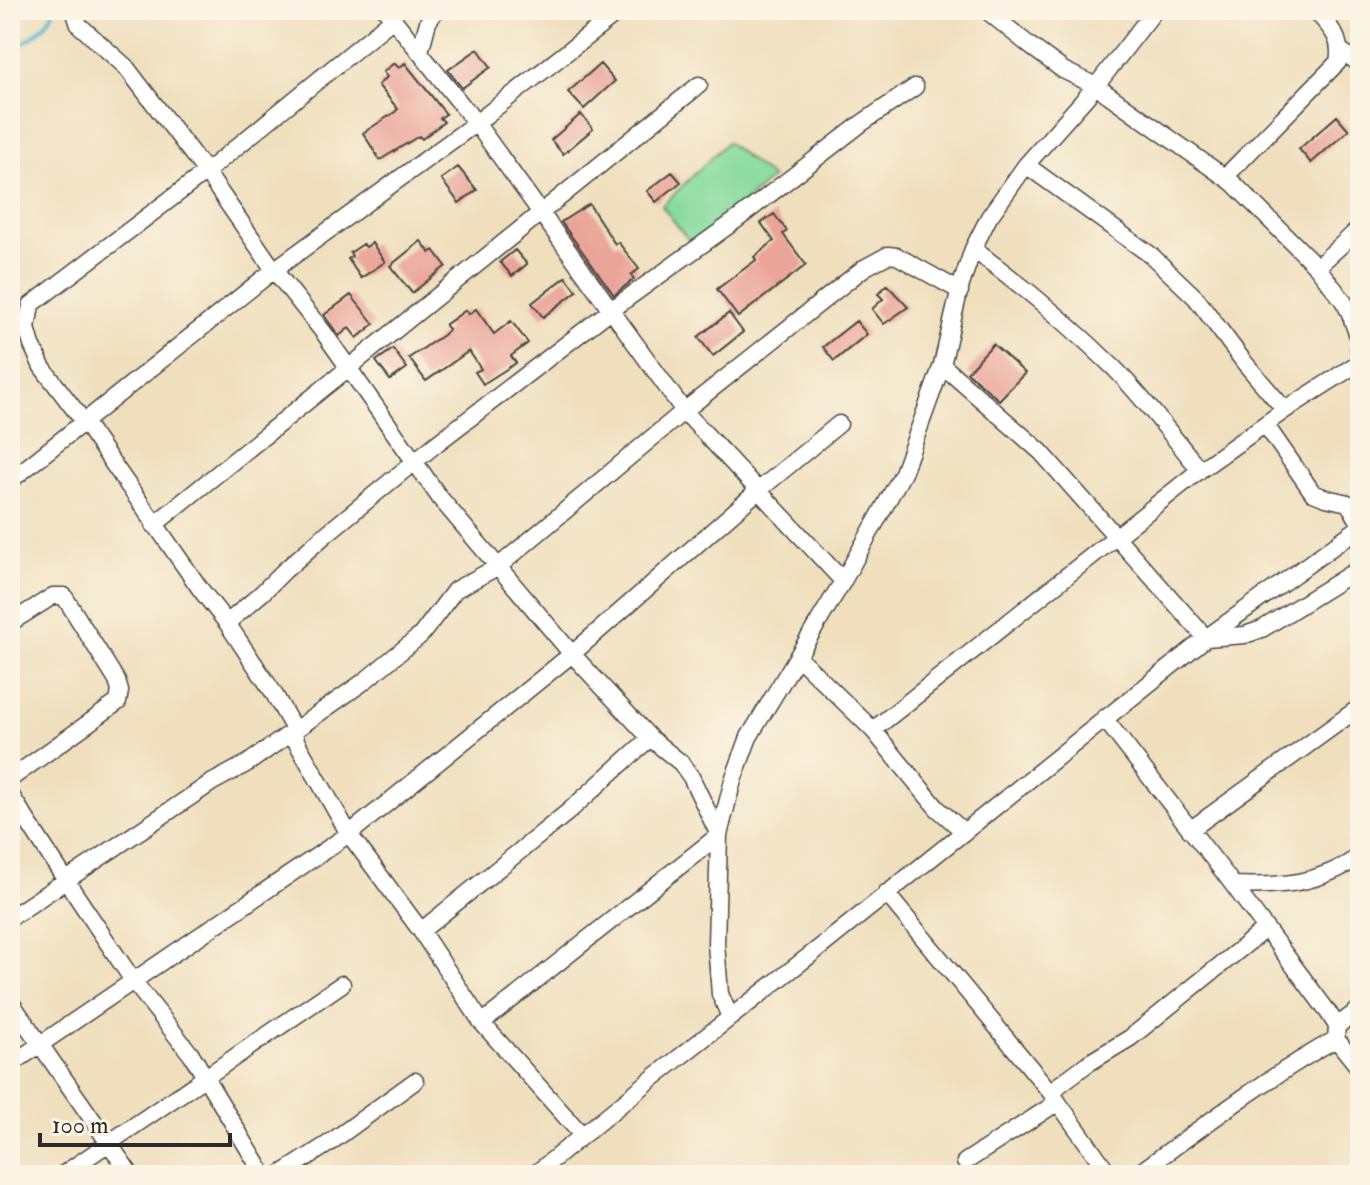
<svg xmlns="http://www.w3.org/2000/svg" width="1370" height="1185" font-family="'IM FELL Double Pica',serif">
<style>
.green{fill:#86da9c;stroke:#588264;stroke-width:2}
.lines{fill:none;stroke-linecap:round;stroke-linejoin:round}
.stream{stroke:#4fb5cd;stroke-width:4}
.building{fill:#eaa598}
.minor-casing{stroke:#484641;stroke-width:19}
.minor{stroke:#fff;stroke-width:16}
</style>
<rect width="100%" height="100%" fill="#fcf5e5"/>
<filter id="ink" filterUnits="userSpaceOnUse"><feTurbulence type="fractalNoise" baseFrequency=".0125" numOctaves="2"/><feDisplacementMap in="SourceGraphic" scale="16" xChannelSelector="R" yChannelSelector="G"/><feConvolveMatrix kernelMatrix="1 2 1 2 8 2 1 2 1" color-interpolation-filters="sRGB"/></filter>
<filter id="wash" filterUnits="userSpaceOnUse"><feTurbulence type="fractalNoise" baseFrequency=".006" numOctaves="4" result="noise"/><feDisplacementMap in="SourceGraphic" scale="32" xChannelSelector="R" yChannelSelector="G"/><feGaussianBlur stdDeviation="1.8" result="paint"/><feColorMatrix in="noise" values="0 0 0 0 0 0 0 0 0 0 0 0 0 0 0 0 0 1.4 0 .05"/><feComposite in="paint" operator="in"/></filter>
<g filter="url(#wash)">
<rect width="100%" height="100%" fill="#efdfbd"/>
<path class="green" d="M727,142l45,36 -79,68 -31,-40z"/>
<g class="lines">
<path class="stream" d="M10,59l2,-8c16,-11 35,-22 42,-41"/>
</g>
<g id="blocks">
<path class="building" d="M478,49l13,18 -29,21 -14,-18z
M394,63l5,5 6,-5 41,51 -6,4 4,4 -22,17 -3,-3 -39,24 -17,-27 32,-21 3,-3 -20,-24 9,-8 -4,-5z
M600,64l15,17 -31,28 -16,-17z
M581,114l12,15 -30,25 -12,-14z
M1337,116l12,14 -38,33 -12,-14z
M458,167l19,23 -18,13 -18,-24z
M672,172l9,10 -25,20 -9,-11z
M589,204l26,40 3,-2 21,27 -8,6 3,4 -20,16 -53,-73z
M774,214l13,17 -4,3 23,31 -68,52 -21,-28 39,-29 -2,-3 20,-16 -13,-18z
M421,241l9,12 4,-3 12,16 -34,27 -22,-27z
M372,243l13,19 -24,16 -13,-19 4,-3 -2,-3 13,-9 3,3z
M515,250l12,14 -15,12 -12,-14z
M566,277l11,14 -34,26 -11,-14z
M887,285l21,22 -24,17 -12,-15 11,-10 -5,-5z
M351,295l23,29 -17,14 -8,-10 -10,8 -15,-21z
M476,309l18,25 17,-13 17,22 -17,13 5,7 -33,21 -8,-12 6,-3 -12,-18 -43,30 -17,-23 34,-23 6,-6 -4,-4 21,-15 3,4z
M729,313l14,19 -30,24 -15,-19z
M856,321l11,13 -33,27 -11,-14z
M993,344l32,29 -26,27 -32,-28z
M393,349l14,19 -17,12 -14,-19z"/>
</g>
</g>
<g filter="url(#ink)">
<use href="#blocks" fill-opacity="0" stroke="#484641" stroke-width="2"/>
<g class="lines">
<g class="minor-casing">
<path id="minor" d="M76,10v6l3,9 47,42 80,105 68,98 50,63 116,165 132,156 78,84 31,25 10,14 28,58 -237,188
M386,10l90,113 208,288 159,170
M986,10l43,35 34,25 33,16 137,97 84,84 25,32 7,12 9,25 2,28
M393,19l-187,153 -175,133 -4,23 5,17 10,22 42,55 117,168 26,33 46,69 18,32 6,19 52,91 72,97 61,92 100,112
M1340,50l20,14
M420,52l8,-30 8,-12
M1026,165l126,91 44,42 48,64 41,48
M1225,177l113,-115c5,-25 -8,-34 -23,-52
M973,249c49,36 96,75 140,118 31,31 59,69 87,103
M1317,267l43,-39
M942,365l99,87 165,186 39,-3 17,-6 98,-61
M1265,424l48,69 13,5 22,5 12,20
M10,481l264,-211 202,-147 145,-113
M154,525c181,-148 364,-293 545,-440
M10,623l43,-27h11l53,85 3,10 -2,11 -108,77
M227,623l35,-30 22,-22 41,-36 111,-91 175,-134 128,-92 123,-95 53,-36
M798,657l75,73 64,78 26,23
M1104,718l121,156 103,138 9,14 -1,13 24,30
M873,730l327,-260 85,-60 75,-48
M10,794l55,85 69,103 59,75 71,118
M1190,830l170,-123
M1233,885c47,2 87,-1 127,-29
M886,893l166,201
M10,918l201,-135 37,-20 114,-80 59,-48 34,-45 44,-24 185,-155 180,-143 24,-13 9,1 63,35
M421,931l147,-119 82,-74
M10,1001l121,174
M730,1017l-10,-23 -4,-50 3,-109 14,-55 16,-43 94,-156 60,-108 39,-108 18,-77 13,-39 16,-32 37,-52 70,-79 59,-76
M1337,1026l23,-17
M10,1065l339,-231 223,-180 187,-164 80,-66
M965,1162l93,-60
M62,1175l280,-191
M280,1175l48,-31 87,-63
M534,1175l119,-97 170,-133 383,-307 154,-111
M1110,1175l-58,-81 7,-9 28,-21 43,-26 135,-109
M1136,1175c65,-47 130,-97 200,-136"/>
</g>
<use href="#minor" class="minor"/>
</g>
</g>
<rect width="1370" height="1185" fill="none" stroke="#fcf5e5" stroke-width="40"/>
<path d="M40 1133v12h190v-12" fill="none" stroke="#2b2b2b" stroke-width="4"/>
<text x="52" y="1133" font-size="24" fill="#2b2b2b" stroke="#fcf5e5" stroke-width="6" paint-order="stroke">100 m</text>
</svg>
